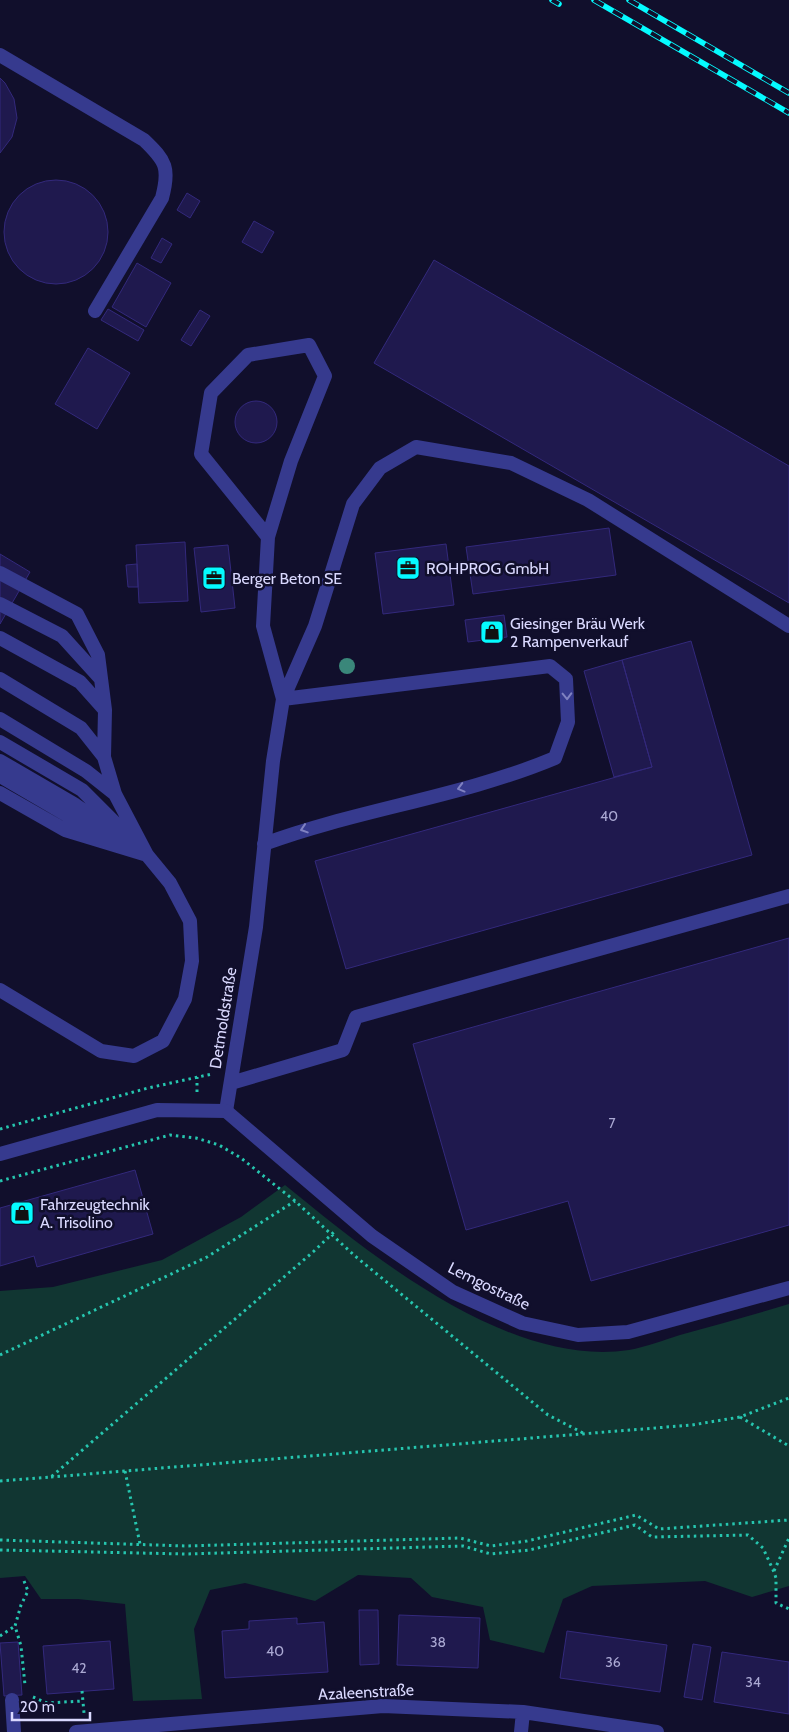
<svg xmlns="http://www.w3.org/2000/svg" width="789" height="1732" font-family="Cabin,sans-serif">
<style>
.green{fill:#113632}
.building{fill:#1f194e;stroke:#33297c}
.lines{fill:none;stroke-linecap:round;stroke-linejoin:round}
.path{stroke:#26c6af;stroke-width:3;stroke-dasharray:2.5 4;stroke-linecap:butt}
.service{stroke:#363a8e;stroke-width:14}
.minor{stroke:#363a8e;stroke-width:14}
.rail-casing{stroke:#05fbff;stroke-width:5.5}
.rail{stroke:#110f2c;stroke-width:4;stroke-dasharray:11;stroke-linecap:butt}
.tree{fill:#3a877a}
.oneway{stroke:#8082c1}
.labels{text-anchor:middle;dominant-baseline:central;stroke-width:5;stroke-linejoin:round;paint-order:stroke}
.number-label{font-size:14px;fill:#aba9d3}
.poi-label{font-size:16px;fill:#dad9ff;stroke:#110f2c;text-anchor:start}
.street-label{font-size:16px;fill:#dad9ff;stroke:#110f2c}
</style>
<rect width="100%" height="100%" fill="#110f2c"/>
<path class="green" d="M285,1185c87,71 224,183 344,165 17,-3 35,-10 51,-15 36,-10 73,-20 109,-31v282l-37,11 -47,-16 -113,5 -29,13 -19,54 -54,-13 -7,-33 -51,-10 -21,-19 -53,-3 -43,26 -70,-18 -35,7 -16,39 8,70 -69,2 -8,-97 -47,-5h-37l-16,-23 -25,2v-287l53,-4 109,-27 79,-43z"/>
<path class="building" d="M0,78l5,5 9,16 3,19 -5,19 -12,16z
M4 232a52 52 0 1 1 104 0a52 52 0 1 1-104 0Z
M187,193l13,8 -10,17 -13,-8z
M254,221l20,11 -12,21 -20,-11z
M162,238l10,6 -11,19 -10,-5z
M434,260l355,206v137l-415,-240z
M137,263l34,20 -25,44 -34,-20z
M108,309l36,21 -6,11 -37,-21z
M200,310l10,6 -19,30 -10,-6z
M88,348l42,25 -33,56 -42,-25z
M235 422a21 21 0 1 1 42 0a21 21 0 1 1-42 0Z
M609,528l7,47 -143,19 -7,-47z
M185,542l3,59 -49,2 -3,-58z
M446,544l8,61 -71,9 -8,-61z
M228,545l7,63 -34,4 -7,-64z
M0,554l30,18 -30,52z
M137,564l1,23h-10l-2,-22z
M504,615l3,22 -39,5 -3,-22z
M691,641l61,214 -406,114 -31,-108 337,-94 -30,-107z
M622,660l30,107 -38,10 -30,-106z
M789,938v287l-198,56 -23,-80 -102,29 -53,-186z
M135,1170l18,64 -116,33 -3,-11 -34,10v-58z
M359,1610h19l1,54 -19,1z
M399,1615l81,3 -2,50 -81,-3z
M297,1618v6l27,-2 4,50 -103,6 -3,-47 27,-2v-8z
M567,1631l100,14 -7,47 -100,-14z
M110,1641l4,48 -67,5 -4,-48z
M18,1642l4,53 -18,1 -4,-53z
M693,1644l18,3 -9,53 -18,-3z
M722,1652l67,10v52l-75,-12z"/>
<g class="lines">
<path class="path" d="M197,1092v-15
M0,1129l148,-41 64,-14
M0,1181l170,-46 26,3 23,7 22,13 54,43 60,55 193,159 37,19
M0,1355l207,-98 88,-56
M740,1417l49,29
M125,1471l15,73
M51,1477l641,-52 48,-8 49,-19
M0,1481l51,-4 262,-225 22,-21
M0,1540l186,6 274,-8 31,8 36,-5 109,-26 23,14 130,-9
M0,1550l186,4 277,-8 28,8 38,-4 106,-25 17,12 96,-2 15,13 11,24 2,6v25l13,6
M774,1571l15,-33
M24,1581l4,10 -7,14 -6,21 6,20 4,39
M0,1636l15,-10
M82,1691l2,22
M33,1697l14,6 35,-2"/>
<path class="service" d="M0,55l144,85c22,21 26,28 18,58l-67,113
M268,537l-67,-83 10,-61 37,-38 61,-10 16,31 -34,85 -23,76 -5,89 20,73
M0,573l77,41 21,41 7,55 -1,47 11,37 32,61 23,28 20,38 2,40 -7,38 -22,42 -29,15 -33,-5 -101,-61
M0,604l62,32 39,43
M0,638l80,44 25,28
M0,679l81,49 23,29
M0,719l86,52 29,23
M0,742l82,48 56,56
M0,761l74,43 44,31
M0,776l101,59
M0,793l65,37 79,24
M264,844c95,-35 198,-47 291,-86l13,-36 -2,-43 -16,-13 -267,33
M231,1083l112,-33 13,-33 433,-121
M226,1111l30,-184 17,-166 10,-62 32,-73 38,-122 27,-36 36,-21 95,16 77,37 201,126
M12,1700l2,32"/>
<path class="minor" d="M0,1154l157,-44 69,1 146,125 81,56 69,31 56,12 50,-3 161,-44
M76,1732l307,-26 140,6 134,20
M521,1732l2,-20"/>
<g class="rail-casing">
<path id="rail" d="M552,0l7,4
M594,0l195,113
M629,0l160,93"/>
</g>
<use href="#rail" class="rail"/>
</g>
<circle class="tree" cx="347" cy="666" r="8"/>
<defs><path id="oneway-chevron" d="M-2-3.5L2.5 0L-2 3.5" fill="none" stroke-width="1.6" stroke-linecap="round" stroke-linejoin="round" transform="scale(1.25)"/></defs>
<g class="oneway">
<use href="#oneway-chevron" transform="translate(567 696) rotate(88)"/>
<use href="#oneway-chevron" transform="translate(461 788) rotate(165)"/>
<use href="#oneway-chevron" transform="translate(304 829) rotate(162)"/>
</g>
<defs>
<g id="office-square" transform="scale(1.25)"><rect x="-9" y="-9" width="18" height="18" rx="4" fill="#05fbff" stroke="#110f2c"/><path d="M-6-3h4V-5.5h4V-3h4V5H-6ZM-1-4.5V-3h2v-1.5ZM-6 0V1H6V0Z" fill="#111"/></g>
<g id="shop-square" transform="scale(1.25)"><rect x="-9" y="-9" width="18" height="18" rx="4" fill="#05fbff" stroke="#110f2c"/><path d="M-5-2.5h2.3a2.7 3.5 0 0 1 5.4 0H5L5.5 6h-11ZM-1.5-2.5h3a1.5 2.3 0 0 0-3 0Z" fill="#111"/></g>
</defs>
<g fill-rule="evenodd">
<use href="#office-square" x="408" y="568"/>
<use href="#office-square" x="214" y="578"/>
<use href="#shop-square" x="492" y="632"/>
<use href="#shop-square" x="22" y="1213"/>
</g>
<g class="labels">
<g class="number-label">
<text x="609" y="816">40</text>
<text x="612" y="1123">7</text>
<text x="438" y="1642">38</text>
<text x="275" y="1651">40</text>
<text x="613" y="1662">36</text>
<text x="79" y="1668">42</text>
<text x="753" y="1682">34</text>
</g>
<g class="poi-label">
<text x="426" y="568">ROHPROG GmbH</text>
<text x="232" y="578">Berger Beton SE</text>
<text x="510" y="623">Giesinger Bräu Werk<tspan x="510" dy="18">2 Rampenverkauf</tspan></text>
<text x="40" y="1204">Fahrzeugtechnik<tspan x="40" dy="18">A. Trisolino</tspan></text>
</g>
<g class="street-label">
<text transform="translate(223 1018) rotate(-81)">Detmoldstraße</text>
<text transform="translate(489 1286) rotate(26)">Lemgostraße</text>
<text transform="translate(366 1692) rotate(-3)">Azaleenstraße</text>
</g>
</g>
<path d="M12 1712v8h78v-8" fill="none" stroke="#dad9ff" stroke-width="2.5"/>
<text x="20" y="1712" font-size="15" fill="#dad9ff" stroke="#110f2c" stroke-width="4" paint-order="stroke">20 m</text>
</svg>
